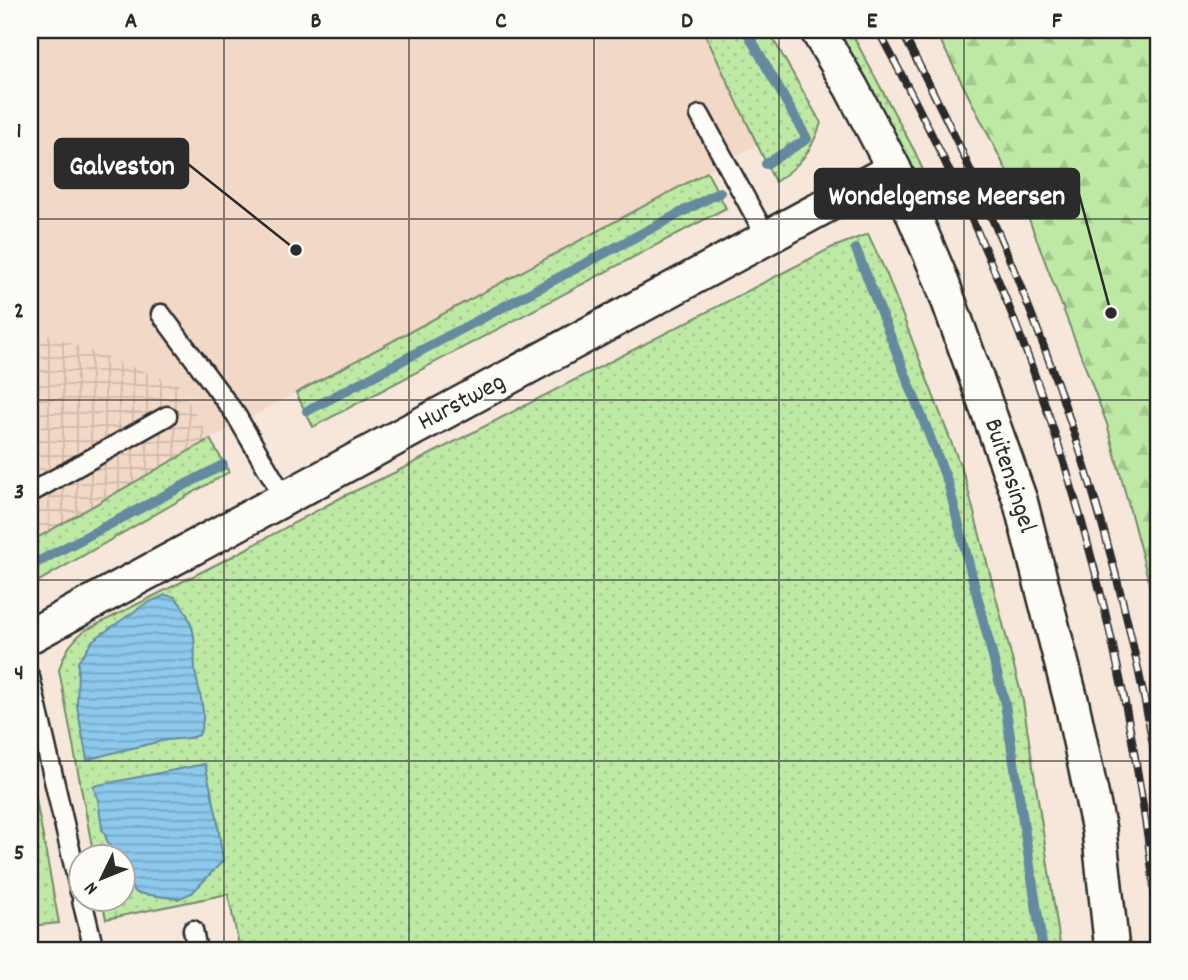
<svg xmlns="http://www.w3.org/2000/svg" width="1188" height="980" font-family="Dekko,sans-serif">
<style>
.built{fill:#f2d8c6}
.industrial{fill:url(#industrial-grid)}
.grass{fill:url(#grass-dots);stroke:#748a68;stroke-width:2}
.forest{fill:url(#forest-firs);stroke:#748a68;stroke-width:2}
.water{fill:url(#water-rules);stroke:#658a9f;stroke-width:2}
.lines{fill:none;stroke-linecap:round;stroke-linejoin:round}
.stream{stroke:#658a9f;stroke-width:10}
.lane-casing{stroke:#2b2b2b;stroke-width:23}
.street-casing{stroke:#2b2b2b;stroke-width:38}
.lane{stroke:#fdfcf7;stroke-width:18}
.street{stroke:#fdfcf7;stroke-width:33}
.rail-casing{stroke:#2b2b2b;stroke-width:8}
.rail{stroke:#fdfcf7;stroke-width:5;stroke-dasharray:16;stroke-linecap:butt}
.grid{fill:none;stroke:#2b2b2b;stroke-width:2;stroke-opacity:0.55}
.labels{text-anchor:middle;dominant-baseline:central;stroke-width:5;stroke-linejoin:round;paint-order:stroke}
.street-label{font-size:26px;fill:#2b2b2b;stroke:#fdfcf7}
.leader{fill:none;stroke:#2b2b2b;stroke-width:2.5}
.callout-dot{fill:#2b2b2b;stroke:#fdfcf7;stroke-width:2.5}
.callout{fill:#2b2b2b;stroke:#2b2b2b;stroke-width:2.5}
.callout-label{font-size:28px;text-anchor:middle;font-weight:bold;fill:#fff}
.neatline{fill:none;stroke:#2b2b2b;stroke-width:2.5}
.grid-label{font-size:23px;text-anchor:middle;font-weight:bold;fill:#2b2b2b}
</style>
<defs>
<pattern id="industrial-grid" width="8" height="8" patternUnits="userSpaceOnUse" patternTransform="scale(1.75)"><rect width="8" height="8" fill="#f2d8c6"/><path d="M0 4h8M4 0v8" fill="none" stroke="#d0baaa"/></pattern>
<pattern id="grass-dots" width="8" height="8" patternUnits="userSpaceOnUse" patternTransform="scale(1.75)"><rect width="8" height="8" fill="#bee9a5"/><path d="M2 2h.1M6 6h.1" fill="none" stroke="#a3c88e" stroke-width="1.8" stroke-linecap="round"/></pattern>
<pattern id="forest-firs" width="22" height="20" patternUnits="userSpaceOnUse" patternTransform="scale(1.75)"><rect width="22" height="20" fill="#bee9a5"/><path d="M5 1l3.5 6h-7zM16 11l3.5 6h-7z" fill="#a3c88e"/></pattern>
<pattern id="water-rules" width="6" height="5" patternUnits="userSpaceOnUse" patternTransform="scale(1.75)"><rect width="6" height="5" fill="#8cc9ec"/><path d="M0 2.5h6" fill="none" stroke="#73a3bf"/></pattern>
</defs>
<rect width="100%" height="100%" fill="#f6e7da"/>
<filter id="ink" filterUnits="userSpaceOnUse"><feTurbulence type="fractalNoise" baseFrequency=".0143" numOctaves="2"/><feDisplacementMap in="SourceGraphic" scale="14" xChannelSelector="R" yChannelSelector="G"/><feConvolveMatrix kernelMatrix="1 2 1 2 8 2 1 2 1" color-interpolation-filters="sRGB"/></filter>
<g filter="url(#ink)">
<path class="built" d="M30,30h673l55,114 -548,295 -31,-54 -149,-58z"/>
<path class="industrial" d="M30,327l149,58 31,54 -180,103z"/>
<path class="grass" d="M703,30h65l53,93c-10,29 -20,42 -46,59z
M837,30h13l65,122 19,44 -14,-4 -15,-36z
M707,172l19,36 -413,219 -17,-34z
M868,234l19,41 78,203 58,223 38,249h-821l-12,-56 -122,25 -4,-19h20v-42l-28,-1 -35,-187c5,-17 11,-27 25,-39l149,-75 111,-60 52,-24 435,-224z
M210,439l19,33 -199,114v-44z
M30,767l29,156 -29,3z"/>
<path class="forest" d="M935,30h223v586l-51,-192 -85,-223z"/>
<path class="water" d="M165,595l10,2c9,10 15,21 18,34 3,12 1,26 2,39 3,22 14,44 4,65 -11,5 -20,3 -32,5 -27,6 -53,12 -80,20l-10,-54 1,-44 15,-22 52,-36z
M205,764l12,53 6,44 -31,32 -14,6 -41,-6 -14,-15 -1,-20 -8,-1 -12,-29 -4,-28 -5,-14z"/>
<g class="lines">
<path class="stream" d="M746,30l61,109 -41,25
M856,249l92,234 57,221 38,246
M307,411l413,-219
M30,566l193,-101"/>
<g class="lane-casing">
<path id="lane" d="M700,115l67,123
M161,314l75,101 49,84
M30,493l137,-77
M30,677l50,215
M82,900l12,50
M193,930l4,20"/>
</g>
<g class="street-casing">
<path id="street" d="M817,30l34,57 43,82 46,108 80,223 52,204 27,126 13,120
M30,636l864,-467"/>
</g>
<use href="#lane" class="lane"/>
<use href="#street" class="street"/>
<g class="rail-casing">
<path id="rail" d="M878,30c49,92 95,185 133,282 77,195 125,402 147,610
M901,30c124,233 214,482 257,744"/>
</g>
<use href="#rail" class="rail"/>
</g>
</g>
<path class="grid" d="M224,30v920M409,30v920M594,30v920M779,30v920M964,30v920M30,219h1128M30,400h1128M30,580h1128M30,761h1128"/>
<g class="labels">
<g class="street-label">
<text transform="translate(462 403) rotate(-28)">Hurstweg</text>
<text transform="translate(1009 476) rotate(72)">Buitensingel</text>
</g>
</g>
<path class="leader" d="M296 250L188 164M1111 313L1079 194"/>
<g class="callout-dot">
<circle cx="296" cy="250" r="7"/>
<circle cx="1111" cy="313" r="7"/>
</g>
<g class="callout">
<rect x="55" y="139" width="133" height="49" rx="7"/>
<rect x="815" y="169" width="264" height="49" rx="7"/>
</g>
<g class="callout-label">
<text x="122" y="174">Galveston</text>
<text x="947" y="204">Wondelgemse Meersen</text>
</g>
<rect width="1188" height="980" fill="none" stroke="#fdfcf7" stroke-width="77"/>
<g transform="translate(102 878) rotate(227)"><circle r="33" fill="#fdfcf7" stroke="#a9a8a5" stroke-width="2"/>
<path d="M0-5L12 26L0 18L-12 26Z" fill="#2b2b2b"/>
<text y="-10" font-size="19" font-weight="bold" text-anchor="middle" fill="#2b2b2b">N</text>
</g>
<rect x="38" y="38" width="1112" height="904" class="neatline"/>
<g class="grid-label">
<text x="131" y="27">A</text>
<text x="316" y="27">B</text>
<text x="501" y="27">C</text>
<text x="687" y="27">D</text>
<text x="872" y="27">E</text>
<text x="1057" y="27">F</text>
<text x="19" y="137">1</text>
<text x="19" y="317">2</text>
<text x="19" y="498">3</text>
<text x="19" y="679">4</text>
<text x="19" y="859">5</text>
</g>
</svg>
